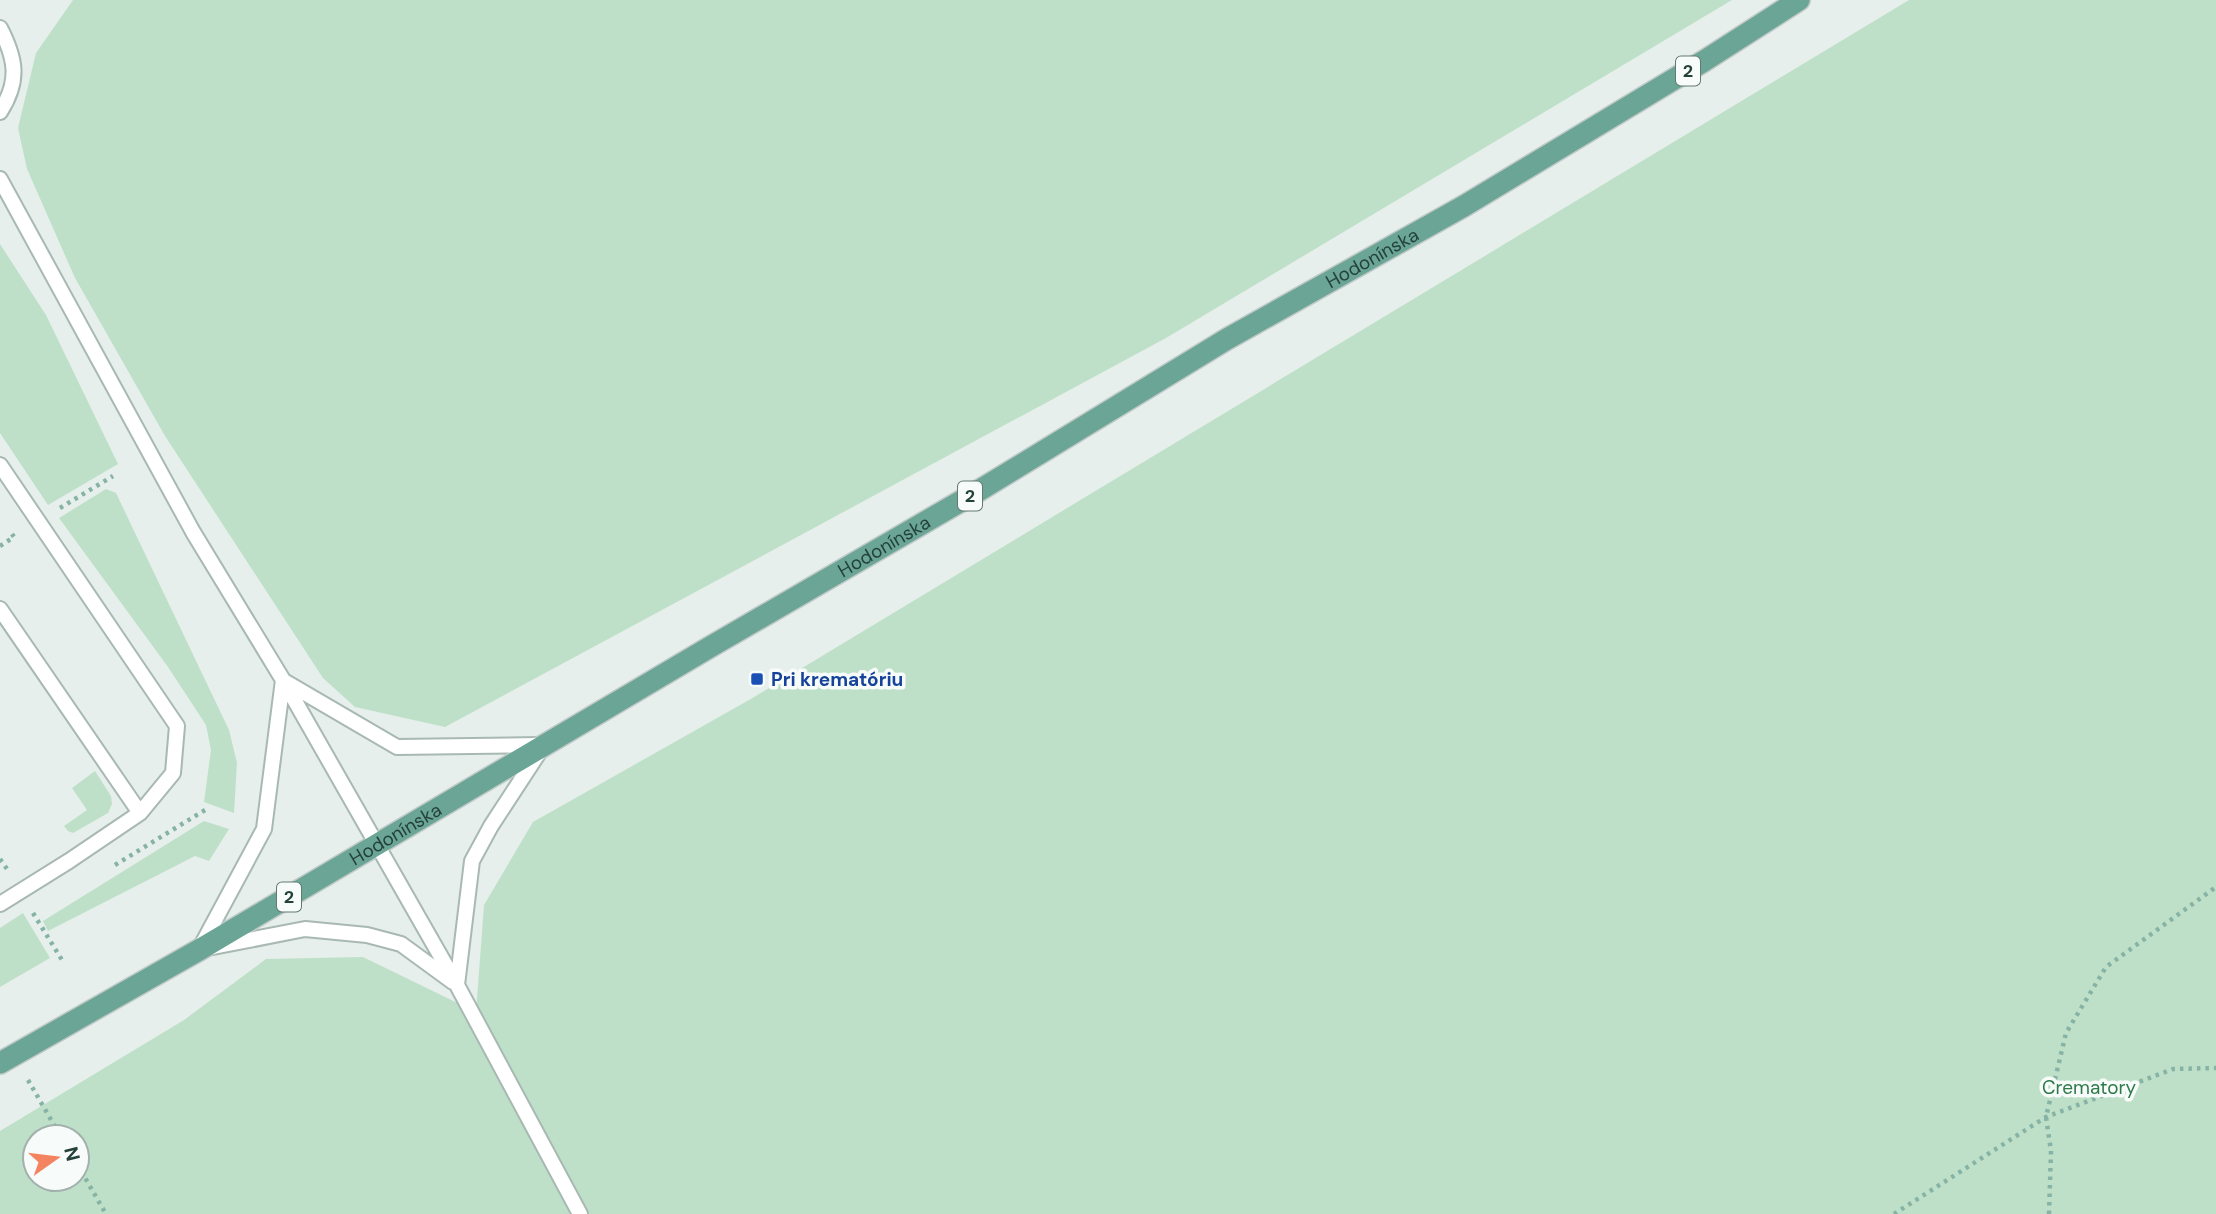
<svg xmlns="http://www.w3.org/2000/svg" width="2216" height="1214" font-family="'DM Sans',sans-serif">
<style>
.green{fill:#bfe0c8;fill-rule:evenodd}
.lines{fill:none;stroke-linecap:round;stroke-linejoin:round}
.service-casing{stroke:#a8b8b2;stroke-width:18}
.primary-casing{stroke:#c2cac8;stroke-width:24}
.path{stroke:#86b3a5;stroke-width:4.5;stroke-dasharray:3.5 5;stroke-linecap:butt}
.service{stroke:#fff;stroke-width:14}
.primary{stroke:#6aa596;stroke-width:21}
.transit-dot{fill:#1a4fb4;stroke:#f7fbf9;stroke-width:2.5}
.labels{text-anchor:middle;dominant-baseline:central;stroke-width:7;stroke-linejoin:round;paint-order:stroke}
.shield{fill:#f7fbf9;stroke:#637a73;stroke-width:2}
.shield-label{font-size:18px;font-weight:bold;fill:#24423a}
.street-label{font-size:19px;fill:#24423a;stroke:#f7fbf9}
.transit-label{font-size:19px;font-weight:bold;fill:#164399;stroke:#f7fbf9;text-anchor:start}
.park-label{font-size:19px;fill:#2d7a4b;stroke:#f7fbf9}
</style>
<rect width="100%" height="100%" fill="#e6efeb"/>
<path class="green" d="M73,0h1659l-566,338 -721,389 -90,-20 -32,-29 -158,-242 -90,-158 -48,-109 -9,-41 18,-75z
M1909,0h307v1214h-2216v-83l184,-111 82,-61 97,-2 113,55 8,-107 49,-83 216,-122zM35,1137h42v42h-42z
M0,244l46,71 72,149 -70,41 -48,-72z
M106,489l10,4 113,237 8,33 -3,50 -30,-11 7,-52 -5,-25 -38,-58 -109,-149z
M95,771l16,25 1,8 -4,9 -35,20 -5,-2 -4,-5 23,-16 -15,-22z
M204,821l25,8 -20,32 -14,-5 -147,75 -5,-10z
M23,913l27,45 -50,29v-59z"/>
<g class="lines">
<g class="service-casing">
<path id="service" d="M0,28c16,31 20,53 0,84
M0,179l193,353 90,148 174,305 123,229
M0,465l177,261 -4,47 -33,40 -71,48 -69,43
M0,609l140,204
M284,681l113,66 143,-2
M213,947l92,-18 62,6 34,9 52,38
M200,948l64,-119 19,-149
M457,985l15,-124 19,-35 49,-75"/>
</g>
<g class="primary-casing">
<g id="primary">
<path id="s1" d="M0,1063l199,-113 511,-303 265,-154 252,-154 237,-133 240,-145 95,-61"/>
</g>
</g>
<path class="path" d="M60,508l53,-32
M0,546l14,-9 -2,-3
M0,859l7,10
M115,865l90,-55
M33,913l29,47
M28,1080l33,57
M77,1164l29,50
M1894,1214l152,-97 127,-48 43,-1
M2049,1214l2,-63 -5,-34 20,-84 40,-66 110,-80"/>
<use href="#service" class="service"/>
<use href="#primary" class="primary"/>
</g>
<rect class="transit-dot" x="750" y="672" width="14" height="14" rx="3.5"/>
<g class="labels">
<g class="shield">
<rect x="1676" y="56.5" width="24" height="29" rx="5"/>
<rect x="958" y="481.5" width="24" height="29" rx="5"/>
<rect x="277" y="882.5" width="24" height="29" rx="5"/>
</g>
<g class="shield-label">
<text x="1688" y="71">2</text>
<text x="970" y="496">2</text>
<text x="289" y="897">2</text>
</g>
<g class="street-label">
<text stroke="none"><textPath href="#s1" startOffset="1591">Hodonínska</textPath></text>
<text stroke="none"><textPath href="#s1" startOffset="1024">Hodonínska</textPath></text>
<text stroke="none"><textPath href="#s1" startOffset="457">Hodonínska</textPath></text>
</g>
<g class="transit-label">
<text x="771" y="679">Pri krematóriu</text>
</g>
<g class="park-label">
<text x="2089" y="1087">Crematory</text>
</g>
</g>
<g transform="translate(56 1158) rotate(76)"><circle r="33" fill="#f7fbf9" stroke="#a3b1ad" stroke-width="2"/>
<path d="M0-5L12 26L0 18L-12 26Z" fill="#f4845f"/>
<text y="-10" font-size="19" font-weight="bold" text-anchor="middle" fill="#24423a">N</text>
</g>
</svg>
